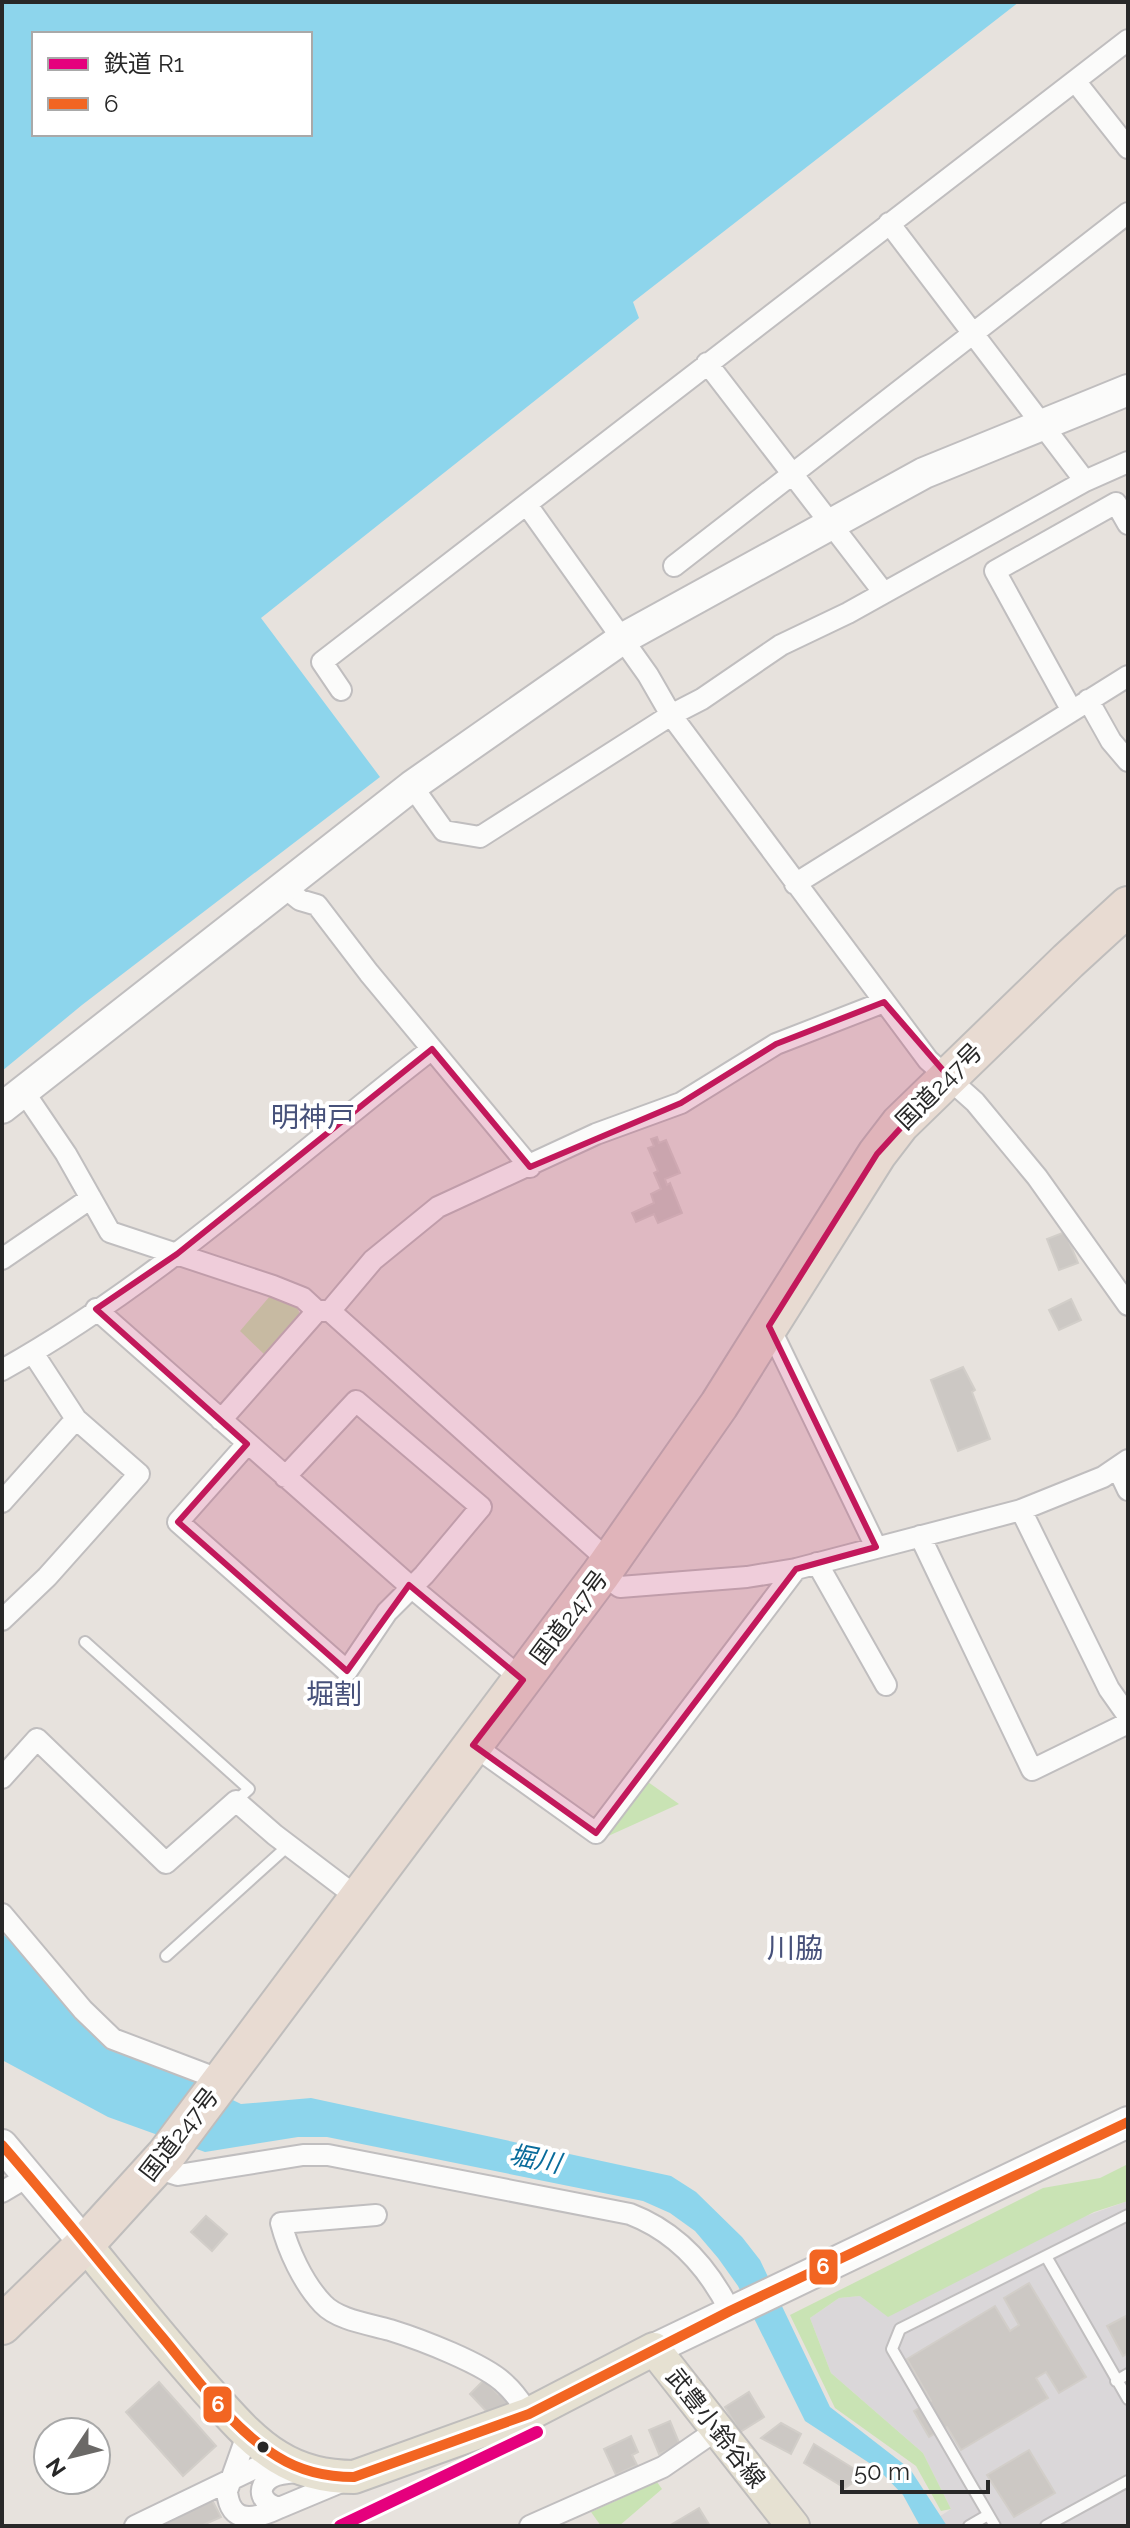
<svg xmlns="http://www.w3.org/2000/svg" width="1130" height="2528" font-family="Raleway,'Noto Sans JP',sans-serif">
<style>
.industrial{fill:#dad7d9}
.green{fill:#c9e3b4}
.water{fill:#8dd5ec;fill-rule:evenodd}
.building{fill:#ccc8c4;stroke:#d2cec9;stroke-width:2}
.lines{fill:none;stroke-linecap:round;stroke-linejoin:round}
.lane-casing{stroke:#c0bebf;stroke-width:14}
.street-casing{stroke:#c0bebf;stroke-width:24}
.secondary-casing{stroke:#c0bebf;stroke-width:34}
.primary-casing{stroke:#bfbdbc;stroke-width:36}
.highway-casing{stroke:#bfbdbc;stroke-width:42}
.lane{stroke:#fbfbfa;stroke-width:10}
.street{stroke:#fbfbfa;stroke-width:20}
.secondary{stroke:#fbfbfa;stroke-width:30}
.primary{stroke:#e6e1d2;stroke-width:32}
.highway{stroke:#e8dbd2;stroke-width:38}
.bus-1-casing{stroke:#fff;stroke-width:16}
.bus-1{stroke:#f26522;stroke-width:10}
.rail-1-casing{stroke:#fff;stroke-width:18}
.rail-1{stroke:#e5007d;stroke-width:12}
.marked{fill:#c2185b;fill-opacity:0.2;stroke:#c2185b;stroke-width:6;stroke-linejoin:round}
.bus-dot{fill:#282828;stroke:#fff;stroke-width:3}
.labels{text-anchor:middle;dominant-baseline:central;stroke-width:8;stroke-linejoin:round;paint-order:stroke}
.street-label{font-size:24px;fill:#282828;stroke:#fff}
.water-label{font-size:26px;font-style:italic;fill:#096c9b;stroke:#fff}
.quarter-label{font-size:28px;fill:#47517a;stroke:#fff}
.line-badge{stroke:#fff;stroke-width:3}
.badge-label{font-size:22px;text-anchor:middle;font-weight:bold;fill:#fff}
</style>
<rect width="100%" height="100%" fill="#e7e2dd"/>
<path class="industrial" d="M1128,2201v325h-203l26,-17 -28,-56 -92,-80 -21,-55 29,-20 21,-2z"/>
<path class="green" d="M270,1296l26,9 4,9 -34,42 -26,-25z
M648,1782l31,22 -73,33z
M1128,2164v37l-34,11 -206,105 -28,-21 -21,2 -29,20 21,55 92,80 28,56 -10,2 -25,-45 -81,-58 -45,-93 253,-127 57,-10z
M657,2482l5,7 -43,37h-18l-10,-14z"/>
<path class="water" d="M2,2h1017l-386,300 6,16 -378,300 119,159 -298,228 -80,66zM34,34h276v100h-276z
M2,1933l100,104 139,67 70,-6 360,78 25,16 46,45 18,23 70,147 80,62 37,57h-27l-17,-31 -26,-27 -72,-47 -67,-135 -20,-28 -23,-27 -25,-18 -27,-12 -316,-64h-29l-93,15 -97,-35 -106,-57z"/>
<path class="building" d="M657,1137l2,6 7,-3 14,33 -15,6 2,6 3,-2 12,30 -24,10 -4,-9 -18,8 -4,-9 22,-10 -3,-9 10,-5 -7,-16 4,-2 -10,-23 6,-2 -3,-7z
M1065,1232l13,31 -19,7 -12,-31z
M1071,1299l10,21 -22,10 -10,-20z
M963,1367l12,23 -3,2 18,47 -32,12 -27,-71z
M206,2216l21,18 -15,17 -21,-19z
M1029,2283l57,94 -27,16 -13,-21 -10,6 12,20 -87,52 -14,-23 -18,10 -15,-26 17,-10 -24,-42 88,-53 15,25 9,-6 -15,-27z
M1128,2315v38l-5,3 -16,-30z
M484,2380l14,14 3,-3 12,12 -24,11 -19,-20z
M159,2382l57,64 -33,30 -57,-64z
M749,2392l15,25 -24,15 -15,-25z
M670,2421l10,24 -21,9 -10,-24z
M781,2423l20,11 -10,20 -30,-16z
M631,2436l7,16 -6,3 5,10 -21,10 -12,-26z
M814,2444l50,31 -19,13 -41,-25z
M1029,2450l26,43 -41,24 -27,-42z
M212,2500l9,17 -20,9h-41z
M699,2508l11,18h-41z"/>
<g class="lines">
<g class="lane-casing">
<path id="lane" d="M85,1642l164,147 -13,12
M166,1956l123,-111
M1047,2258l81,141
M1116,2381l12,-7
M969,2526l19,-11
M995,2526l-103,-177 8,-20 228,-114
M1046,2526l82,-45"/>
</g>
<g class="street-casing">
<path id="street" d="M1075,81l53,67
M889,223l196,258
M707,363l177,230
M527,505l121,170 23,40 257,345 47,42 62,75 91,128
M674,566l454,-353
M341,690l-19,-28 806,-622
M1088,700l23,41 17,20
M1072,711l-77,-140 121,-68 12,21
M412,786l32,45 36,6 191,-122 31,-16 79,-54 67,-32 237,-132 43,-19
M795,884l333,-208
M285,888l15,12 17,5 52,68 161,194
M24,1092l42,62 44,78 163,54 30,12 14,13h13l280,251
M2,1259l89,-61
M96,1309l315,278 112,93
M330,1311l43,-51 65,-53 158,-73 85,-31 95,-59 108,-42
M769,1326l107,221
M2,1370c156,-87 289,-212 430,-321
M221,1420l96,-109
M247,1444l-69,78 169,149 40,-59 37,-37 57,-68 -125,-106 -71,76
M1118,1469l10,21
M2,1502l74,-83
M1021,1510l88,179 19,27
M920,1536l112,234 96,-47
M817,1563l69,122
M601,1574l19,13 127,-10 49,-8 225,-59 82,-33 25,-17
M2,1620l45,-43 92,-103 -63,-55 -43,-66
M473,1745l123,88 200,-264
M2,1778l35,-39 129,124 70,-62 39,34 83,63
M2,1914l81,96 30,29 108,41
M156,2168l22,7 125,-20h25l302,59c47,18 78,53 100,97
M2,2192l27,-16
M376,2215l-95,8c7,27 22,60 42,81 15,16 46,20 67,26 29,9 96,34 116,55 9,8 16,19 23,29
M247,2435l-20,56c3,35 29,28 52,17
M305,2471c-11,2 -23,1 -33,6 -18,11 -10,27 7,31l67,-28
M135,2526l143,-69
M530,2526l133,-59 55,-38"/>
</g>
<g class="secondary-casing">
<path id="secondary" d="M2,1108l410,-322 210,-147 302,-166 204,-83
M2,2145l83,99
M654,2349l474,-227"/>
</g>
<g class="primary-casing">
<path id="primary" d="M85,2244c40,49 80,99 122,146 22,24 43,50 71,67 24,15 48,20 76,20l175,-63 125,-65 139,177"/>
</g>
<g class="highway-casing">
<path id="highway" d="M2,2325l83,-81 81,-89 435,-581 118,-169 158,-251 23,-30 168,-163 60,-55"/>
</g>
<use href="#lane" class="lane"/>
<use href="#street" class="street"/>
<use href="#secondary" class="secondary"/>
<use href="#primary" class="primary"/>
<use href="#highway" class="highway"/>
<g class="bus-1-casing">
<path id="bus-1" d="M2,2145c55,63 107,129 161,193 34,41 69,91 115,119 24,15 48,20 76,20l175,-63 201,-103 398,-189"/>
</g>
<use href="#bus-1" class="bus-1"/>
<g class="rail-1-casing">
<path id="rail-1" d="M340,2526l197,-94"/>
</g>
<use href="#rail-1" class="rail-1"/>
</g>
<path class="marked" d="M884,1002l64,74 -71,78 -108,172 107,221 -80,22 -200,264 -123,-88 50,-65 -114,-95 -62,86 -169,-149 69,-78 -151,-135 81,-55 255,-205 98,118 151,-64 95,-59z"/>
<circle class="bus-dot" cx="263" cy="2447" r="7"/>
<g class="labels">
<g class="street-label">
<text transform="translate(939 1086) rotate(-45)">国道247号</text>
<text transform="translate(569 1617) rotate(-53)">国道247号</text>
<text transform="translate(179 2134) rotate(-52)">国道247号</text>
<text transform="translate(716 2428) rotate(52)">武豊小鈴谷線</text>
</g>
<g class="water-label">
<text transform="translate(535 2159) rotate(11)">堀川</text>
</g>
<g class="quarter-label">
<text x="313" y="1117">明神戸</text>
<text x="334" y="1694">堀割</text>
<text x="795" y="1948">川脇</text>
</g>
</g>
<g class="line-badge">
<rect x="808" y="2248" width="31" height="38" rx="8" fill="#f26522"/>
<rect x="202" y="2385" width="31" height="39" rx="8" fill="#f26522"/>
</g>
<g class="badge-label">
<text x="823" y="2274">6</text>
<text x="218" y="2412">6</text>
</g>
<rect width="1130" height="2528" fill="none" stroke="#282828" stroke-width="8"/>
<rect x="32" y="32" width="280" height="104" fill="#ffffff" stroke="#a9a9a9" stroke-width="2"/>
<rect x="48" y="58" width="40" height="12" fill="#e5007d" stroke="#a9a9a9" stroke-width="2"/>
<text x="104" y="72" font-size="24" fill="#282828">鉄道 R1</text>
<rect x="48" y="98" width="40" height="12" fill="#f26522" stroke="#a9a9a9" stroke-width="2"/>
<text x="104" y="112" font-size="24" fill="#282828">6</text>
<g transform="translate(72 2456) rotate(235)"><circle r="38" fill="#ffffff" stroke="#a9a9a9" stroke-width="2"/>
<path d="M0-6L14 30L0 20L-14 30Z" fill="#6b6967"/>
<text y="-12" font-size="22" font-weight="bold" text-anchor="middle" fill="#282828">N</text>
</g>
<path d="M842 2480v12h146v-12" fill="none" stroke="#282828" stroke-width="4"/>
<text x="854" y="2480" font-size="24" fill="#282828" stroke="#ffffff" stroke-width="6" paint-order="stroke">50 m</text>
</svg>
